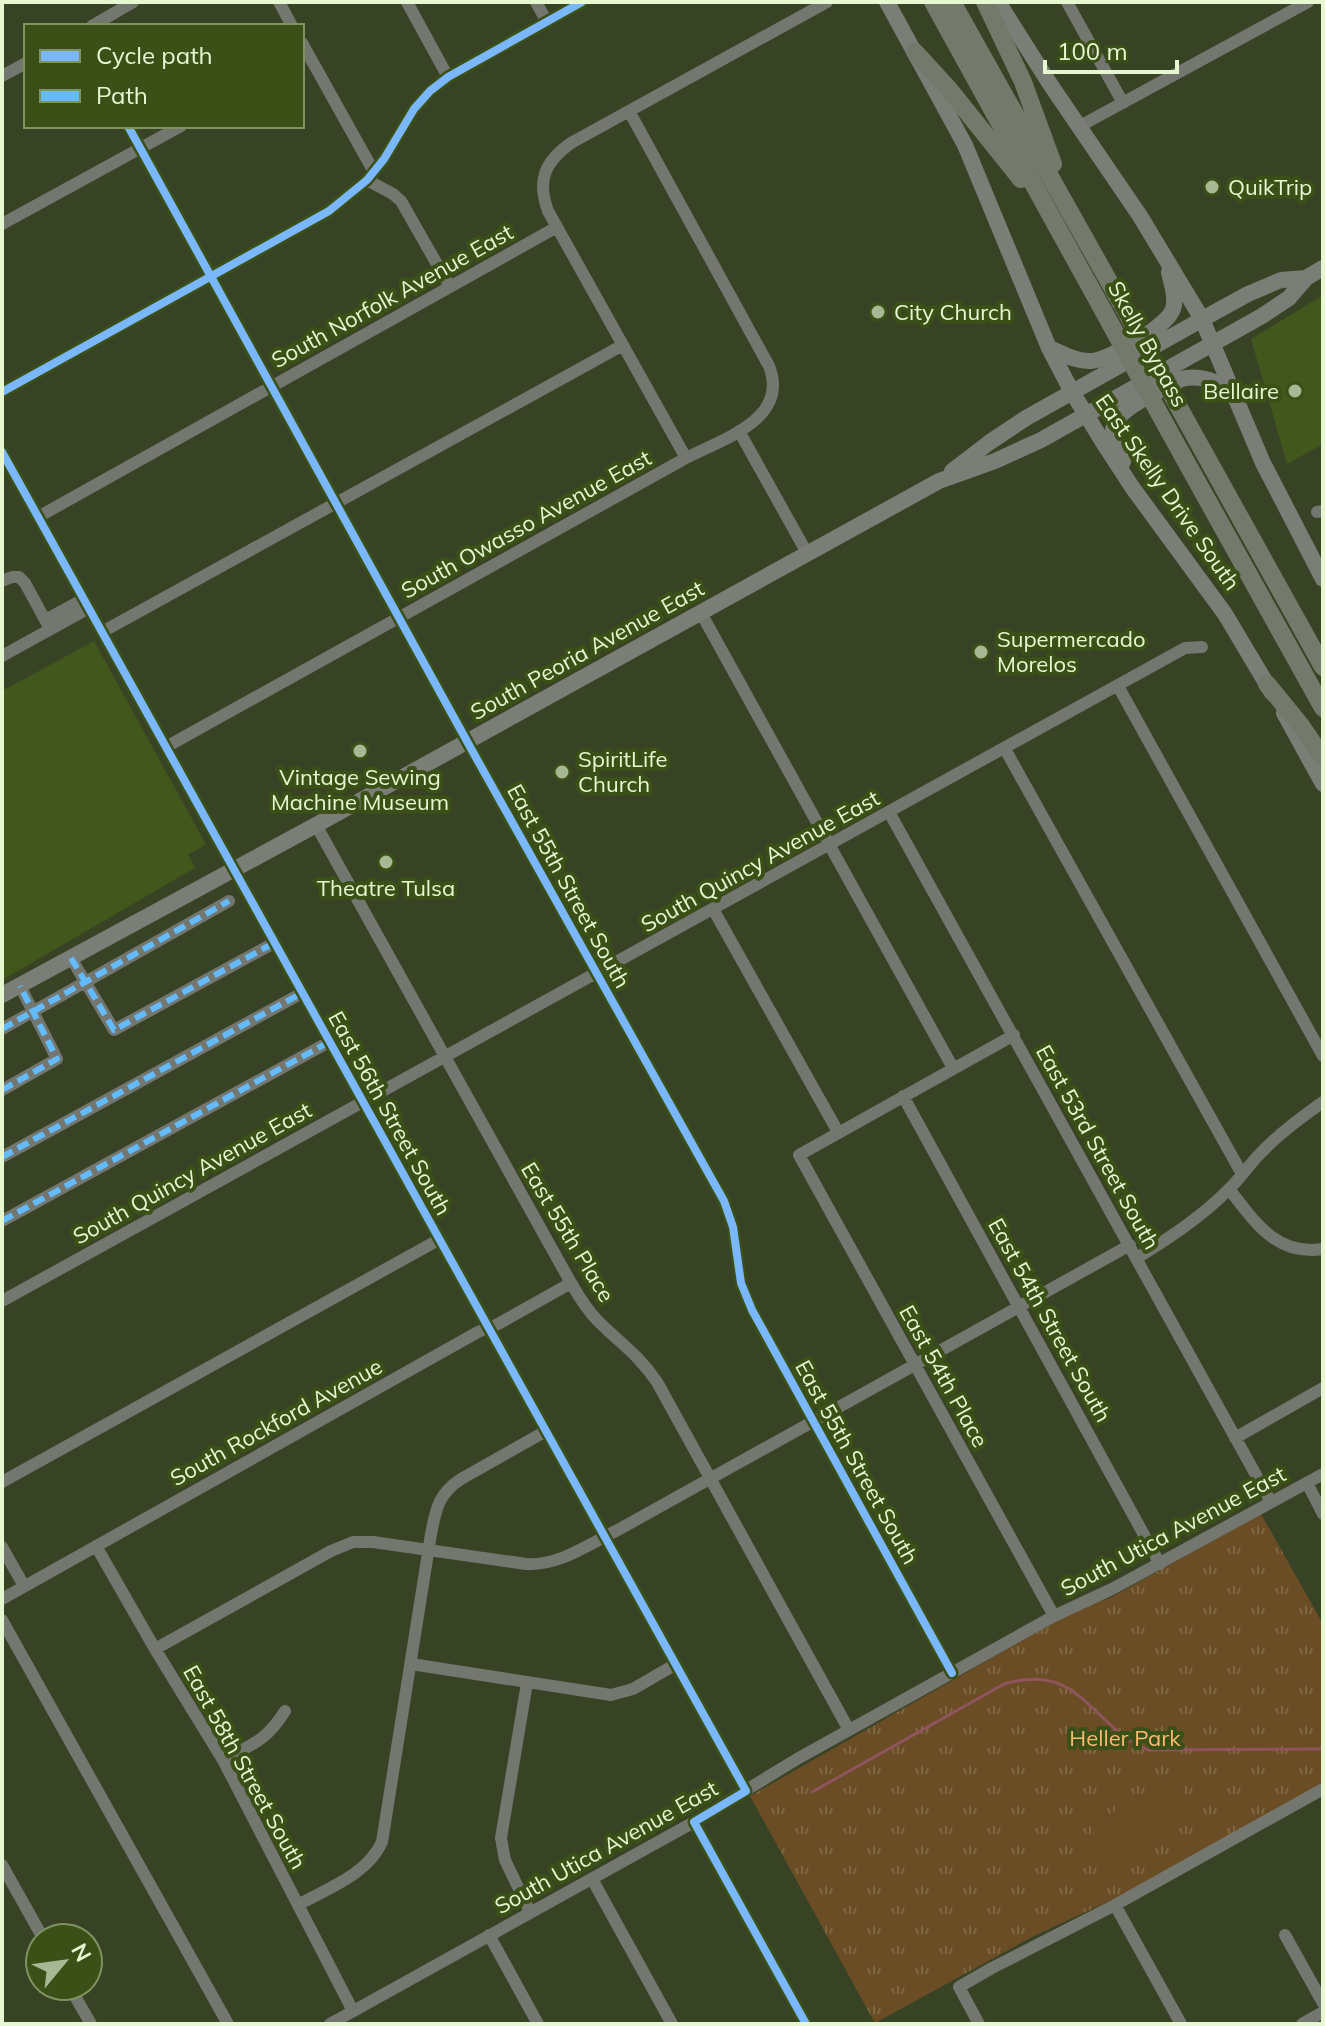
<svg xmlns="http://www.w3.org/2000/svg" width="1325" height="2026" font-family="Mulish,sans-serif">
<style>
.built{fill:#41571b}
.park{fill:url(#park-tufts)}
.garden{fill:#6a4d25}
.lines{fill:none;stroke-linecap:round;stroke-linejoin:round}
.stream{stroke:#8f545d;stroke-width:3}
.minor{stroke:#747670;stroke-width:12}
.major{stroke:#7b7e76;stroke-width:16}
.highway{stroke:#737a6b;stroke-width:18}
.highway-bridge{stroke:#737a6b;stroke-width:18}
.quiet{stroke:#63bbfa;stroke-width:6;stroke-dasharray:12 6;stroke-linecap:butt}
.cycleway-casing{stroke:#3a5017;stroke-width:13}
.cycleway{stroke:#7ab7fb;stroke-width:8}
.poi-dot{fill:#a9b894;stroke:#3a5017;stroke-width:3}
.labels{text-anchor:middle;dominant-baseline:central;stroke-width:8;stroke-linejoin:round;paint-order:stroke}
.poi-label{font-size:22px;fill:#e6f7d1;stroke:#3a5017;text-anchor:start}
.street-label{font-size:22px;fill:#e6f7d1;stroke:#3a5017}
.park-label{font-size:22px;fill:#fcba71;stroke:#3a5017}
</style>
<defs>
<pattern id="park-tufts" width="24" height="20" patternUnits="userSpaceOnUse" patternTransform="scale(2)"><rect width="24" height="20" fill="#6a4d25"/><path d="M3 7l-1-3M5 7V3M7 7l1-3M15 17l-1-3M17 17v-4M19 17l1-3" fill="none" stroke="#7f6744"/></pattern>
</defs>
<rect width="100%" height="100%" fill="#374324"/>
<path class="built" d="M1323,295v149l-36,20 -36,-125z
M94,641l112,203 -18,11 7,13 -193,112v-289z"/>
<path class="park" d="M1261,1514l62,110v161l-201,110 -90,42 -157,86 -125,-227 324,-185 38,-14z"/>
<path class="garden" d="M1173,1775l22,37 -83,50 -22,-36z"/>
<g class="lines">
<path class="stream" d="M812,1792l192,-108c64,-19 79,21 122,54 7,4 15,8 22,12l175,-1"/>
<path class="minor" d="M279,2l13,24
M407,2l41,75
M536,2l11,20
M1067,2l56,101
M92,26l41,-24
M302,43l72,129
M2,76l24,-13
M128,126l346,628 250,447 9,26 8,56 11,27 200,363
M1080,126l228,-124
M367,180l26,14 8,7 49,86
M2,224l179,-98
M2,392l327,-181 38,-31 17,-21 30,-50 16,-18 18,-14 134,-75
M739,431l68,122
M2,452l744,1339
M686,458l-138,-247c-11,-30 -4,-49 23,-68l256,-141
M1317,512l6,-1
M38,517l519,-290
M2,581l10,-4h7l6,6 25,46
M701,613l252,455
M45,620l39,-21
M102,632l521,-287
M2,656l87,-48
M1118,686l205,370
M166,747l520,-289c37,-19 104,-39 83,-92l-140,-255
M1005,749l237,425
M889,812l382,690
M316,825l255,458c8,14 16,27 27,38 23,23 40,33 59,61l192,348
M713,909l125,223
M71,958l43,72 160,-87
M2,1029l227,-128
M1014,1035l-215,120 255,461
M2,1090l55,-31 -37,-73
M903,1096l257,468
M2,1157l300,-164
M1229,1189c26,33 47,67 94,60
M2,1221l327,-179
M1137,1258c32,-20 63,-40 90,-67 11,-10 19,-22 29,-33 20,-22 43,-39 67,-56
M2,1301l1183,-653 17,-1
M1235,1438l88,-50
M2,1482l438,-243
M1307,1483l16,31
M96,1546l59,103 68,111 130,251
M2,1547l22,39
M2,1599l476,-267 20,-8 73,-41
M2,1620l226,404
M155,1649l176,-98 22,-9h20l153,22c33,2 61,-19 90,-33l514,-286
M411,1664l200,31 22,-6 43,-25
M527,1683l-26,155 4,22 25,52
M223,1760c30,-16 43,-19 62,-49
M694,1822l112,202
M2,1865l41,73
M592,1879l80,145
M298,1905c30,-17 69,-30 84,-63l49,-308c5,-25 7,-40 30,-55l85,-48
M1115,1905l66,119
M489,1935l49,89
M1285,1935l38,68
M69,1986l22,38
M330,2024l364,-202 103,-63 257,-143 60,-28 209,-114
M979,2024l-20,-37 33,-19 123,-63 208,-116
M1302,2024l21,-12"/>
<path class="major" d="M887,2l78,143 84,203 23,44 34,55 26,40 93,127 47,79
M998,2l52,82 90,132 62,103 61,144 60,116
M1049,348c13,5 27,14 42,13 18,-1 76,-34 82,-52 4,-12 -2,-26 -4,-37
M1123,462c-3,-8 -10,-21 -10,-30 -1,-23 51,-43 68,-53 20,-5 34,3 52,11
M952,471l38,-29 36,-24 191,-107 31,-17 33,-14 25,-2
M1284,713l39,71
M2,995l314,-170 623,-344 56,-20 46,-21 221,-124 27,-18 17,-20 17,-10"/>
<path class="highway" d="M933,2l171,310
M952,2l169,301
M985,2l38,80 30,82
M915,52l33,36 73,91
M1187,422l136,245
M1169,431l154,277
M1267,684l35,43 21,31"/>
<path class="highway-bridge" d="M1121,303l66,119
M1104,312l65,119"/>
<path class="quiet" d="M71,958l43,72 160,-87
M2,1029l227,-128
M2,1090l55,-31 -37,-73
M2,1157l300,-164
M2,1221l327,-179"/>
<g class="cycleway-casing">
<path id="cycleway" d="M128,126l346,628 250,447 9,26 8,56 11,27 200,363
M2,392l327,-181 38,-31 17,-21 30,-50 16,-18 18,-14 134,-75
M2,452l744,1339 -52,31 112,202"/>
</g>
<use href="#cycleway" class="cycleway"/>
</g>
<g class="poi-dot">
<circle cx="1212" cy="187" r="8"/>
<circle cx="878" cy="312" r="8"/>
<circle cx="1295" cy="391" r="8"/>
<circle cx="981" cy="652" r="8"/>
<circle cx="360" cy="751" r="8"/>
<circle cx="562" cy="772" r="8"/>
<circle cx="386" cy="862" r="8"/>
</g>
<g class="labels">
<g class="poi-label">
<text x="1228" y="187">QuikTrip</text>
<text x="894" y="312">City Church</text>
<text x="1279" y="391" text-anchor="end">Bellaire</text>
<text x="997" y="639">Supermercado<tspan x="997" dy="25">Morelos</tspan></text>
<text x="578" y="759">SpiritLife<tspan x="578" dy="25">Church</tspan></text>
<text x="360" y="777" text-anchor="middle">Vintage Sewing<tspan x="360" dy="25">Machine Museum</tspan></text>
<text x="386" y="888" text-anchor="middle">Theatre Tulsa</text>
</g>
<g class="street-label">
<text transform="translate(392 296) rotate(-29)">South Norfolk Avenue East</text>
<text transform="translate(1148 344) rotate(61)">Skelly Bypass</text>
<text transform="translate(1168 492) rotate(55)">East Skelly Drive South</text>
<text transform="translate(526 524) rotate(-29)">South Owasso Avenue East</text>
<text transform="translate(587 650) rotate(-29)">South Peoria Avenue East</text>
<text transform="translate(760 861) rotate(-29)">South Quincy Avenue East</text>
<text transform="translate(569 886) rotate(61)">East 55th Street South</text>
<text transform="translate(390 1113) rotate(61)">East 56th Street South</text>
<text transform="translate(1098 1147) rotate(61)">East 53rd Street South</text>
<text transform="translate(192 1173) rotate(-29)">South Quincy Avenue East</text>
<text transform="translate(568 1232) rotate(59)">East 55th Place</text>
<text transform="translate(1050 1320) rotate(61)">East 54th Street South</text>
<text transform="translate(944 1376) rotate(61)">East 54th Place</text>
<text transform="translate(276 1422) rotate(-29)">South Rockford Avenue</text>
<text transform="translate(857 1462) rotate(61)">East 55th Street South</text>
<text transform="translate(1173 1531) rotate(-28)">South Utica Avenue East</text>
<text transform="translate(245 1767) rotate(61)">East 58th Street South</text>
<text transform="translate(606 1847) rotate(-29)">South Utica Avenue East</text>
</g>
<g class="park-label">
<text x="1125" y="1738">Heller Park</text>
</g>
</g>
<rect width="1325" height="2026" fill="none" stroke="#e6f7d1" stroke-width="8"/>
<rect x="24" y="24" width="280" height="104" fill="#3a5017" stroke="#7f9361" stroke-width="2"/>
<rect x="40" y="50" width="40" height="12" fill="#7ab7fb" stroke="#7f9361" stroke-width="2"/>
<text x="96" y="64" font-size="24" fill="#e6f7d1">Cycle path</text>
<rect x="40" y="90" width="40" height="12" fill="#63bbfa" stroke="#7f9361" stroke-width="2"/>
<text x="96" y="104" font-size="24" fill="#e6f7d1">Path</text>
<g transform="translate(64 1962) rotate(61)"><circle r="38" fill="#3a5017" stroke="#7f9361" stroke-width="2"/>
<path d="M0-6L14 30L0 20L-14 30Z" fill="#a9b894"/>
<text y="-12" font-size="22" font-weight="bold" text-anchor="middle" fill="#e6f7d1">N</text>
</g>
<path d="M1045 60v12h132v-12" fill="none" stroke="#e6f7d1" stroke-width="4"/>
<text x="1057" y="60" font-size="24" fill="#e6f7d1" stroke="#3a5017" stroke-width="6" paint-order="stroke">100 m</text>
</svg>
